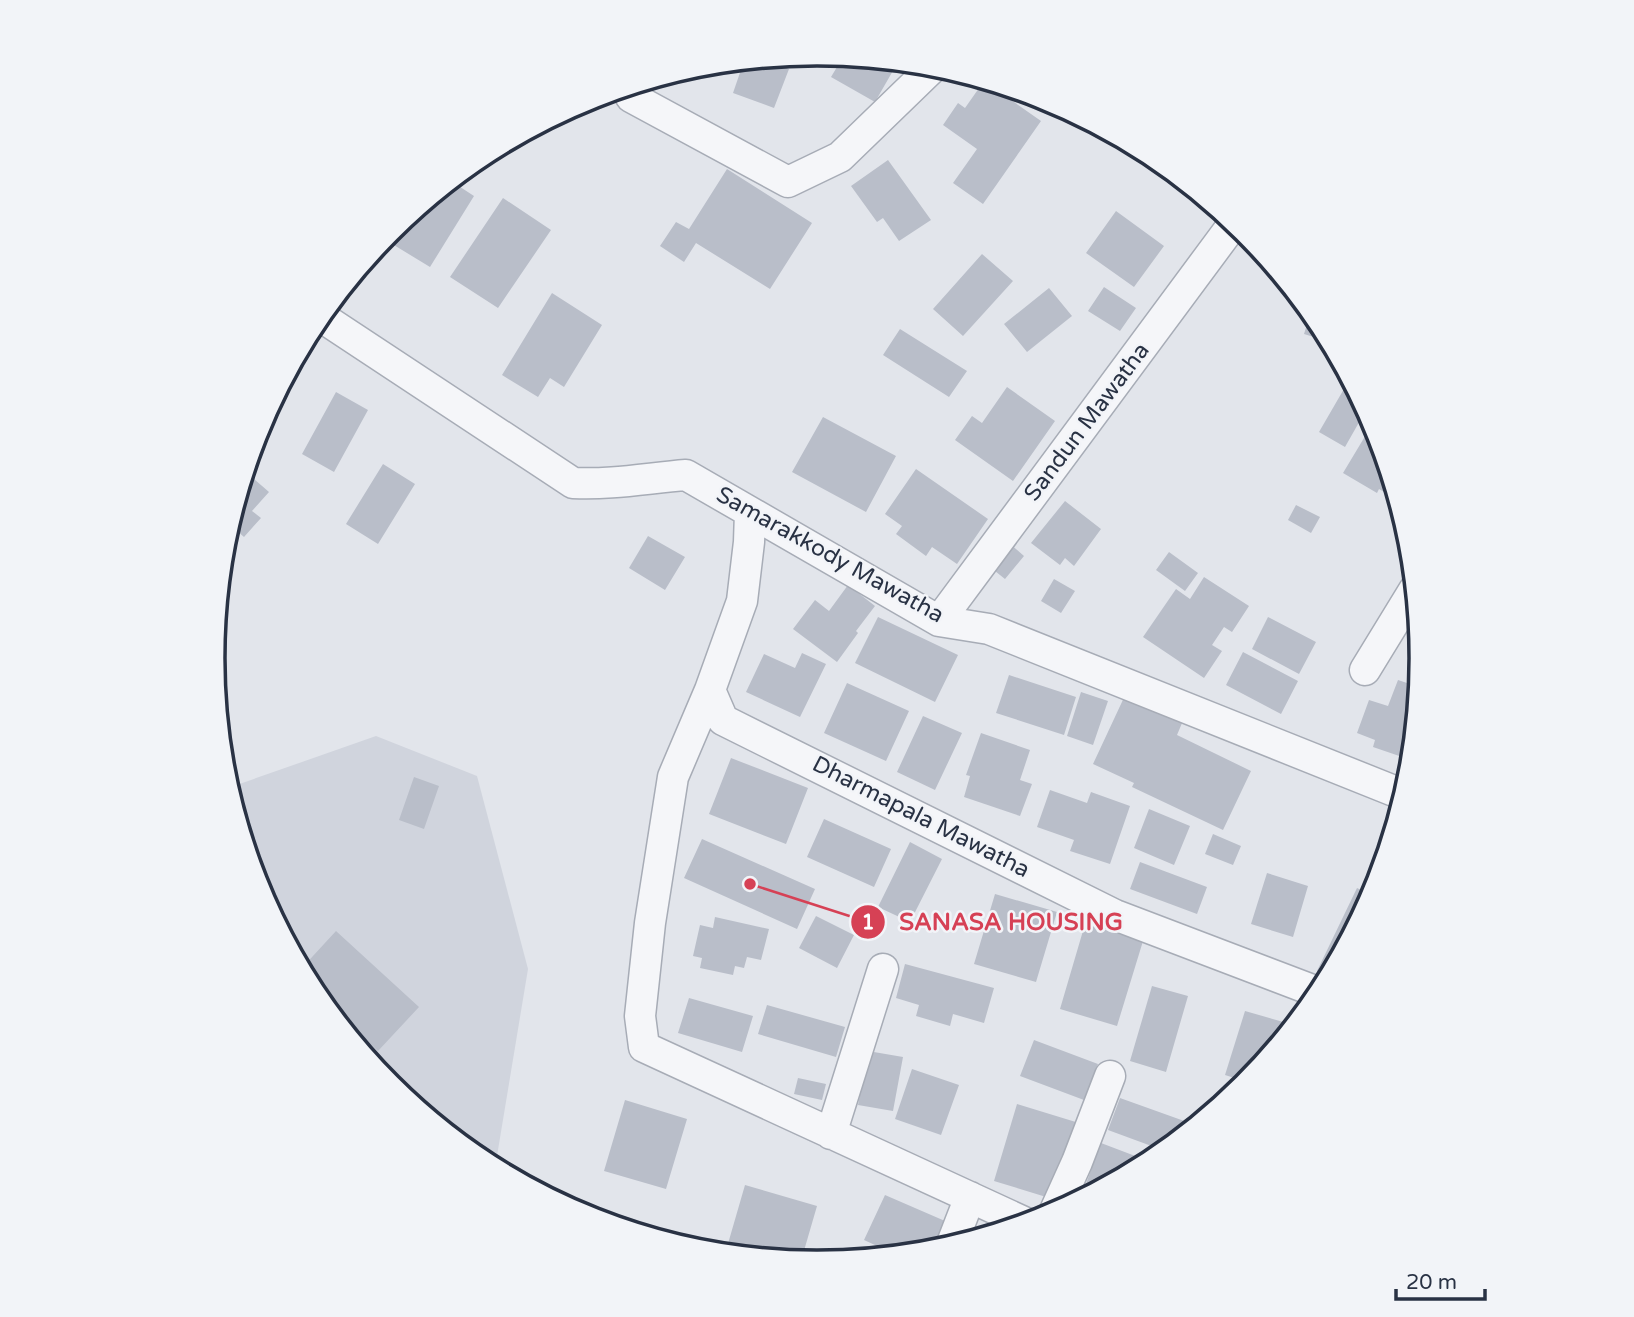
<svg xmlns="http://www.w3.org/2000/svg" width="1634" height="1317" font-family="'Varela Round',sans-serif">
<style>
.built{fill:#d0d4dd}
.building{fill:#b9bec9}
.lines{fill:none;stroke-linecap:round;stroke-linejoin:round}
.street-casing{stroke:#a7acb6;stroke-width:33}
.street{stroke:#f5f6f9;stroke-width:30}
.labels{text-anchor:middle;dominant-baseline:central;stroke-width:5;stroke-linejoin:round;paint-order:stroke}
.street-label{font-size:23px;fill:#293244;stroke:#f2f4f8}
.rim{fill:none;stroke:#293244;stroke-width:3.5}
.leader{fill:none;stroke:#d64155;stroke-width:2.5}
.callout-dot{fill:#d64155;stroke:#f2f4f8;stroke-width:2.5}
.mark-label{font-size:21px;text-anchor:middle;font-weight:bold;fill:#fff}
.callout-label{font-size:24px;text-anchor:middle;font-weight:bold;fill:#d64155;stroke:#f2f4f8;stroke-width:5;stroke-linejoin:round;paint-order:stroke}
</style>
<rect width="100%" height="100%" fill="#e2e5eb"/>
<path class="built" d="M376,736l101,40 51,193 -33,199 -14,-7 -92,-76 -75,-91 -55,-105 -31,-101z"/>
<path class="building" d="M843,57l55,5 -23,40 -44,-25z
M764,59l25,10 -15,39 -41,-15 11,-32z
M984,81l57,40 -58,83 -30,-21 24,-34 -34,-24 15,-22 7,5z
M888,160l43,60 -32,21 -16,-23 -6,4 -26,-36z
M727,169l85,54 -42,66 -74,-46 -12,19 -24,-16 16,-24 13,7z
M451,181l23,15 -44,71 -46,-28 6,-8z
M503,198l48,32 -53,78 -48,-31z
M1116,211l48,35 -30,41 -48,-34z
M982,254l31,27 -50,55 -30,-27z
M1104,287l32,21 -16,23 -32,-20z
M1049,288l23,28 -45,36 -23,-28z
M552,293l50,32 -38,62 -14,-9 -12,19 -36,-22z
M1311,312l9,11 10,19 -26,-8z
M900,329l67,42 -18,26 -66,-42z
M1348,382l5,3 13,25 -21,37 -26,-15z
M1007,387l48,34 -42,60 -58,-41 17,-24 10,7z
M336,392l32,18 -34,62 -32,-18z
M823,417l73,39 -30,56 -74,-40z
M1373,423l21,67 -3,6 -12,-7 -2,4 -34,-20z
M383,464l32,20 -37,60 -32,-20z
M916,469l72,50 -31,45 -25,-17 -6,9 -30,-22 6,-8 -17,-12z
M245,471l24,21 -17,19 9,7 -17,19 -8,-7 -12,14z
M1065,501l36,28 -27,37 -9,-8 -5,7 -29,-22z
M1296,505l24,12 -9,16 -23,-13z
M648,536l37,21 -20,33 -36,-22z
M1009,543l15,13 -19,23 -15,-12z
M1169,552l29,21 -13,18 -29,-21z
M1204,577l45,29 -17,26 -8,-5 -12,18 10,6 -18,27 -61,-41 33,-48 14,10z
M1054,579l21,12 -14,22 -20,-12z
M848,585l27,21 -19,25 2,2 -21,29 -44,-33 22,-29 14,11z
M878,617l80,38 -23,47 -80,-39z
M1268,617l48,25 -17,32 -47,-25z
M1243,652l55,29 -17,33 -55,-29z
M802,653l24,11 -26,53 -54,-25 18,-38 31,14z
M1420,668l-9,92 -38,-13 2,-7 -18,-7 12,-33 19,6 10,-26 15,5z
M1009,675l67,22 -12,38 -68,-22z
M847,683l62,28 -23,50 -62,-28z
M1128,689l57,27 -8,19 74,36 -28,59 -91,-43 2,-4 -41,-19z
M1081,692l27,9 -15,44 -26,-9z
M923,716l39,17 -27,57 -38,-18z
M981,733l49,17 -10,30 12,4 -12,32 -56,-19 6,-21 -4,-1z
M731,758l77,30 -22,56 -77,-30z
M414,777l25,9 -15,43 -25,-9z
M1050,790l37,13 4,-11 39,14 -20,58 -40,-13 4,-11 -37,-13z
M1149,809l41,17 -16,39 -40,-17z
M824,819l67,30 -17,38 -67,-30z
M1213,834l28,12 -8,19 -28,-11z
M702,839l113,50 -18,40 -113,-51z
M910,842l32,17 -32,63 -32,-15z
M1388,843h1l-10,33 -6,-2z
M1140,862l67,25 -10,27 -67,-25z
M1267,873l41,13 -15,51 -42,-13z
M1357,888l15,7 -43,82 -12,-6z
M995,894l62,18 -21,70 -62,-18z
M816,916l38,19 -17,33 -38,-20z
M715,917l54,12 -8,31 -14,-3 -3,11 -9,-2 -2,9 -33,-7 2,-10 -9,-2 7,-31 13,3z
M1085,924l58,17 -26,85 -57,-17z
M336,931l83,76 -41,44 -64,-58 -13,-24z
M905,964l89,24 -10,35 -31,-9 -3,12 -34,-10 3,-11 -23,-7z
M1152,986l36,10 -22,76 -36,-11z
M689,998l64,18 -11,36 -64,-19z
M767,1005l78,22 -9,30 -78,-23z
M1245,1011l49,14 -47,57 -22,-7z
M338,1021l30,28 -5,5 -26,-32z
M1034,1040l64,24 -14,36 -64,-24z
M868,1051l35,6 -10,54 -35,-6z
M912,1069l47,16 -18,50 -46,-16z
M798,1078l28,6 -4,16 -28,-6z
M1120,1098l67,24 -6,16 -16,13 -57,-21z
M625,1100l62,19 -21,70 -62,-18z
M1017,1104l62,19 -23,77 -62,-19z
M1101,1143l50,19 -71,38z
M745,1185l72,21 -16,55 -76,-7z
M885,1195l60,26 -14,31 -34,3 -33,-15z"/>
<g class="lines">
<g class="street-casing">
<path id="street" d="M626,88l5,9 157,85 52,-25 94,-91
M320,316l253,167c38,2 75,-5 113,-8l253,146 50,8 415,166
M750,512l-1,30 -7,59 -32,89 13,30 392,195 205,78
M939,621l295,-398
M1365,670l49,-80
M710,690l-37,87 -23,146 -10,93 4,31 382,176
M831,1134l52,-165
M1054,1213l23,-51 33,-86
M951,1246l19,-49"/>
</g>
<use href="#street" class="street"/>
</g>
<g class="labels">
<g class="street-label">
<text transform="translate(1087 422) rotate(-53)">Sandun Mawatha</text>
<text transform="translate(830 555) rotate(29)">Samarakkody Mawatha</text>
<text transform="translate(921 817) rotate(27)">Dharmapala Mawatha</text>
</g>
</g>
<path d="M0 0H1634V1317H0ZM225 658a592 592 0 1 1 1184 0a592 592 0 1 1-1184 0Z" fill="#f2f4f8" fill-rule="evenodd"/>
<path class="rim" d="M225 658a592 592 0 1 1 1184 0a592 592 0 1 1-1184 0Z"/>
<path class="leader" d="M750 884L868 922"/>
<g class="callout-dot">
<circle cx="750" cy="884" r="7"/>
<circle cx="868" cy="922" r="18"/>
</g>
<g class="mark-label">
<text x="868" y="929">1</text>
</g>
<g class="callout-label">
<text x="1011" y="930">SANASA HOUSING</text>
</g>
<path d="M1396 1289v10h89v-10" fill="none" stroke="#293244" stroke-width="3.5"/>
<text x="1406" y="1289" font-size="21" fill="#293244" stroke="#f2f4f8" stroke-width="5" paint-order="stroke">20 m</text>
</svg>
